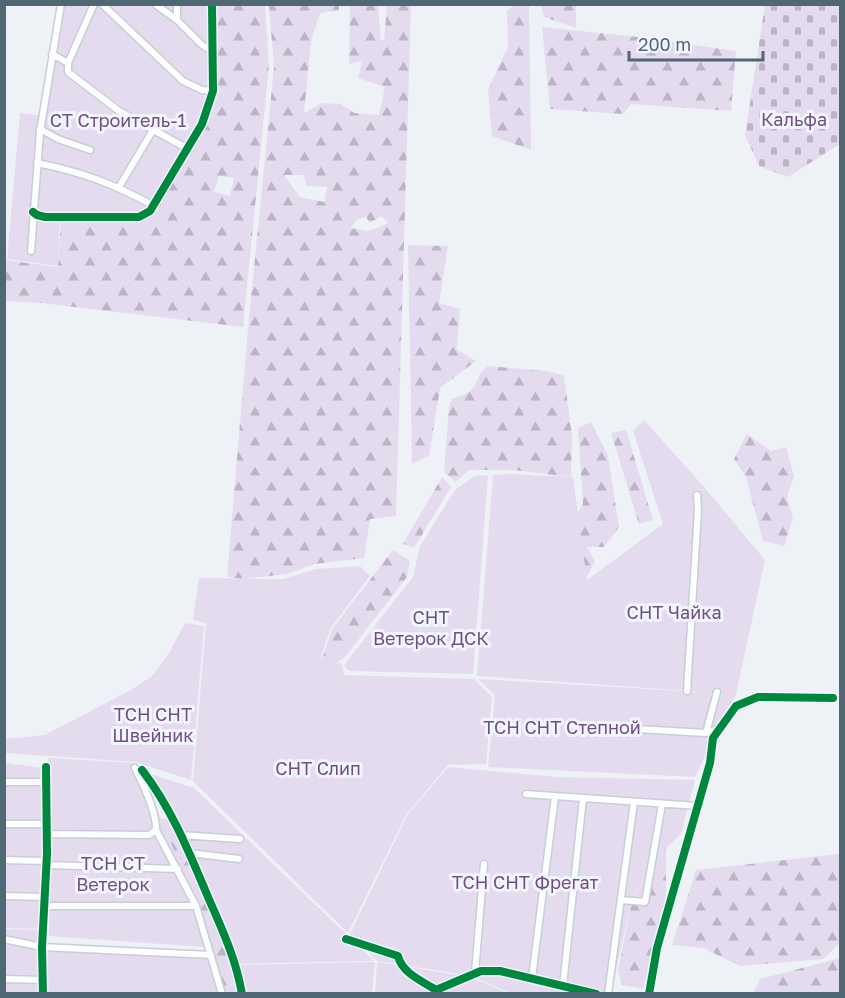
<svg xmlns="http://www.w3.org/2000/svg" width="845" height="998" font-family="'Golos Text',sans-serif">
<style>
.forest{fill:url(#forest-firs);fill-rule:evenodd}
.cemetery{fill:url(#cemetery-stones)}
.garden{fill:#e4dbef}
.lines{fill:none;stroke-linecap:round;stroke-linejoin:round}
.minor-casing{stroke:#c8ced3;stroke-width:9}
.minor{stroke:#fcfdfe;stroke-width:6}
.cycleway-casing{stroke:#f1f6fe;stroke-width:11}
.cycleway{stroke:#00873e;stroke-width:8}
.labels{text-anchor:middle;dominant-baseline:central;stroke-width:6;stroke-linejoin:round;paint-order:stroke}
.park-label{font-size:18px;fill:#734e84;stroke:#f1f6fe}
</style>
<defs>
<pattern id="forest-firs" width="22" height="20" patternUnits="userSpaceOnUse" patternTransform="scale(1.5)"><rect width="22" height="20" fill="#e4dbef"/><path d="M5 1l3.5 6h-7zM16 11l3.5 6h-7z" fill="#bbb5c6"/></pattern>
<pattern id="cemetery-stones" width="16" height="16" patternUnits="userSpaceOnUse" patternTransform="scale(1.5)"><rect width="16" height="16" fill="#e4dbef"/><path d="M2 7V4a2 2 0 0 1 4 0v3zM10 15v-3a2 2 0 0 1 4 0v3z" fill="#bbb5c6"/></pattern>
</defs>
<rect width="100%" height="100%" fill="#eef2f7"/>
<path class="forest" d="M212,5h53l4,61 -26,261 -202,-24 -36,-2 -1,-41 54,7 3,-46h84l43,-72 25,-58zM219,176l15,2 -4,18 -16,-4z
M269,5h70v5l-19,3 -9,28 -7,72 18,-10 19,1 13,9 25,2 6,-28 -27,-9 4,-17 -13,3 1,-59h28l3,35 3,1 3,-36h24l-15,511 -26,3 -6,39 -49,6 -28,10 -43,5 -17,-2 21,-249 26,-261zM284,175h19l4,11 20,1 -3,15 -24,-5zM382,216l6,7 -19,8 -18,-3 5,-8 10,-3 4,6z
M514,5h15l2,145 -39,-14 -4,-47 20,-42 -1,-36z
M541,5h35v23l-32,-11z
M542,27l96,10 98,14 -5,60 -100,-7 -8,10 -73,-5z
M408,245l40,1 -9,57 21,6 -3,41 19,11 -36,27 -11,68 -17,8z
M488,366l58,5 18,4 8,61 -1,41 -57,-7h-44l-15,12 -11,-10 5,-66 3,-7c31,-9 18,-18 36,-33z
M591,422l17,34 11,71 -15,20h-17l8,14 -8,16 -5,-9 -7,-51 8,-13 -5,-76z
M626,430l27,90 -14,4 -28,-91z
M747,434l24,17 15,-4 8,29 -7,21 6,21 -9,28 -21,-5 -17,-64 -12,-18z
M442,477l9,10 -37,61 -11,-4z
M393,550l17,11 -3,16 -62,80 -7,5 -16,-3 10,-30z
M169,818c27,56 63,114 70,175h-17l-62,-174z
M666,848v47l-23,94 -21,-4 -4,-14 14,-72z
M839,854l1,89 -17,16 -83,7 -37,-18 -31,-3 24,-75z
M840,958v35h-87l7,-14z"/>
<path class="cemetery" d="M765,5h75v139l-52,33 -29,-11 -14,-31z"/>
<path class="garden" d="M62,5h31l-25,57 -14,-8z
M96,5h57l24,16 34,31 1,40 -24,55 -43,73 -85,1 -2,45 -51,-7 13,-146 24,3 9,-60 15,8z
M156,5h53l2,45z
M644,420l61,68 60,72 -29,134 -41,83 -207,-10 7,-72 -17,-16 240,14 -241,-17 16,-201 18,-1 62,3 14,103 76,-56 -30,-93z
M488,475l-15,199 -124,-3 -5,-6 69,-88 7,-31 35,-56 19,-14z
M360,566l10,10 -40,53 -9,29 21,6 2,11 130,4 18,18 -6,67 -38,1 -42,50 -58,118 -155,-152 13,-158 -13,-3 6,-42 84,1 33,-10z
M185,623l19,3 -13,154 -56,-18 -130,-9v-14l40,-4 86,-45 21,-14 16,-21z
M48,758l89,5 79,185 -167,-12z
M5,763l38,5 -1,161 -37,-1z
M448,767l109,10 138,3 -14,54 -15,14 -34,50 -21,95 -92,1 -11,-2 -36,-16 -95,-15 -27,-27 57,-118z
M144,772l50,16 180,173 -140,3 -31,-76z
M5,929l37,1 -2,63 -35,1z
M45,943l164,10 8,40 -172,1z
M375,962l-3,31h-132l-6,-28z
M377,962l94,15 32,14 -1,3h-127z"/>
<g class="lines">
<g class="minor-casing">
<path id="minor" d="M94,4l-26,59v9l51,39 69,38
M102,4l81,77 19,9 11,1
M155,4l22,16 25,25 10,6
M177,20v-16
M52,54l16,9
M40,129l18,10 32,11
M37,163c45,9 77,21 117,43
M119,187l34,-57
M33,212l4,3 8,2h94l11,-6 52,-87 11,-33 -1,-87
M31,251l9,-119 21,-128
M687,691l11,-181 -1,-15
M568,725l138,8 12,-4
M706,733l11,-41
M135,768c8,15 22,46 21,62l40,76 26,88
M142,770c30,39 47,82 66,127 14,32 28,62 34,97
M4,782h36l6,3
M526,794l172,12
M4,824h42
M46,834l103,1 7,-5
M181,835l59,4
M190,853l49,6
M4,860l43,1
M47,865l131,4
M4,896l41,1
M621,900l24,2 17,-98
M44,906h152
M4,939l38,8 169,8
M346,939l52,17c4,17 24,25 38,34l45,-19h19l96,23
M475,973l9,-109
M532,978l23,-182
M4,979l39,1
M563,986l20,-188
M43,994l-1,-47 5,-93 -1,-87
M608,994l26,-192
M649,994l8,-46 53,-185 3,-25 23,-32 22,-9 75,1"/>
</g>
<use href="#minor" class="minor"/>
<g class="cycleway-casing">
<path id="cycleway" d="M33,212l4,3 8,2h94l11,-6 52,-87 11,-33 -1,-87
M142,770c30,39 47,82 66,127 14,32 28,62 34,97
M346,939l52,17c4,17 24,25 38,34l45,-19h19l96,23
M43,994l-1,-47 5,-93 -1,-87
M649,994l8,-46 53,-185 3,-25 23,-32 22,-9 75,1"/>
</g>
<use href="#cycleway" class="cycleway"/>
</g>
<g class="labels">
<g class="park-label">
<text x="794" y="119">Кальфа</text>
<text x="118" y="120">СТ Строитель-1</text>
<text x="674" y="612">СНТ Чайка</text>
<text x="431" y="617">СНТ<tspan x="431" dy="21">Ветерок ДСК</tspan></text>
<text x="153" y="714">ТСН СНТ<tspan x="153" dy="21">Швейник</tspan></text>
<text x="562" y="727">ТСН СНТ Степной</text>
<text x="318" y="768">СНТ Слип</text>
<text x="113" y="863">ТСН СТ<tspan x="113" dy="21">Ветерок</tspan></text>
<text x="525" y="882">ТСН СНТ Фрегат</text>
</g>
</g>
<rect width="845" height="998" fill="none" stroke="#4f6874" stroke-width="12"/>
<path d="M629 51v9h134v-9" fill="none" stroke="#4f6874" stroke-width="3"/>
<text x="638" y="51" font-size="18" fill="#4f6874" stroke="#f1f6fe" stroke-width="4.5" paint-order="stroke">200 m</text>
</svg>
